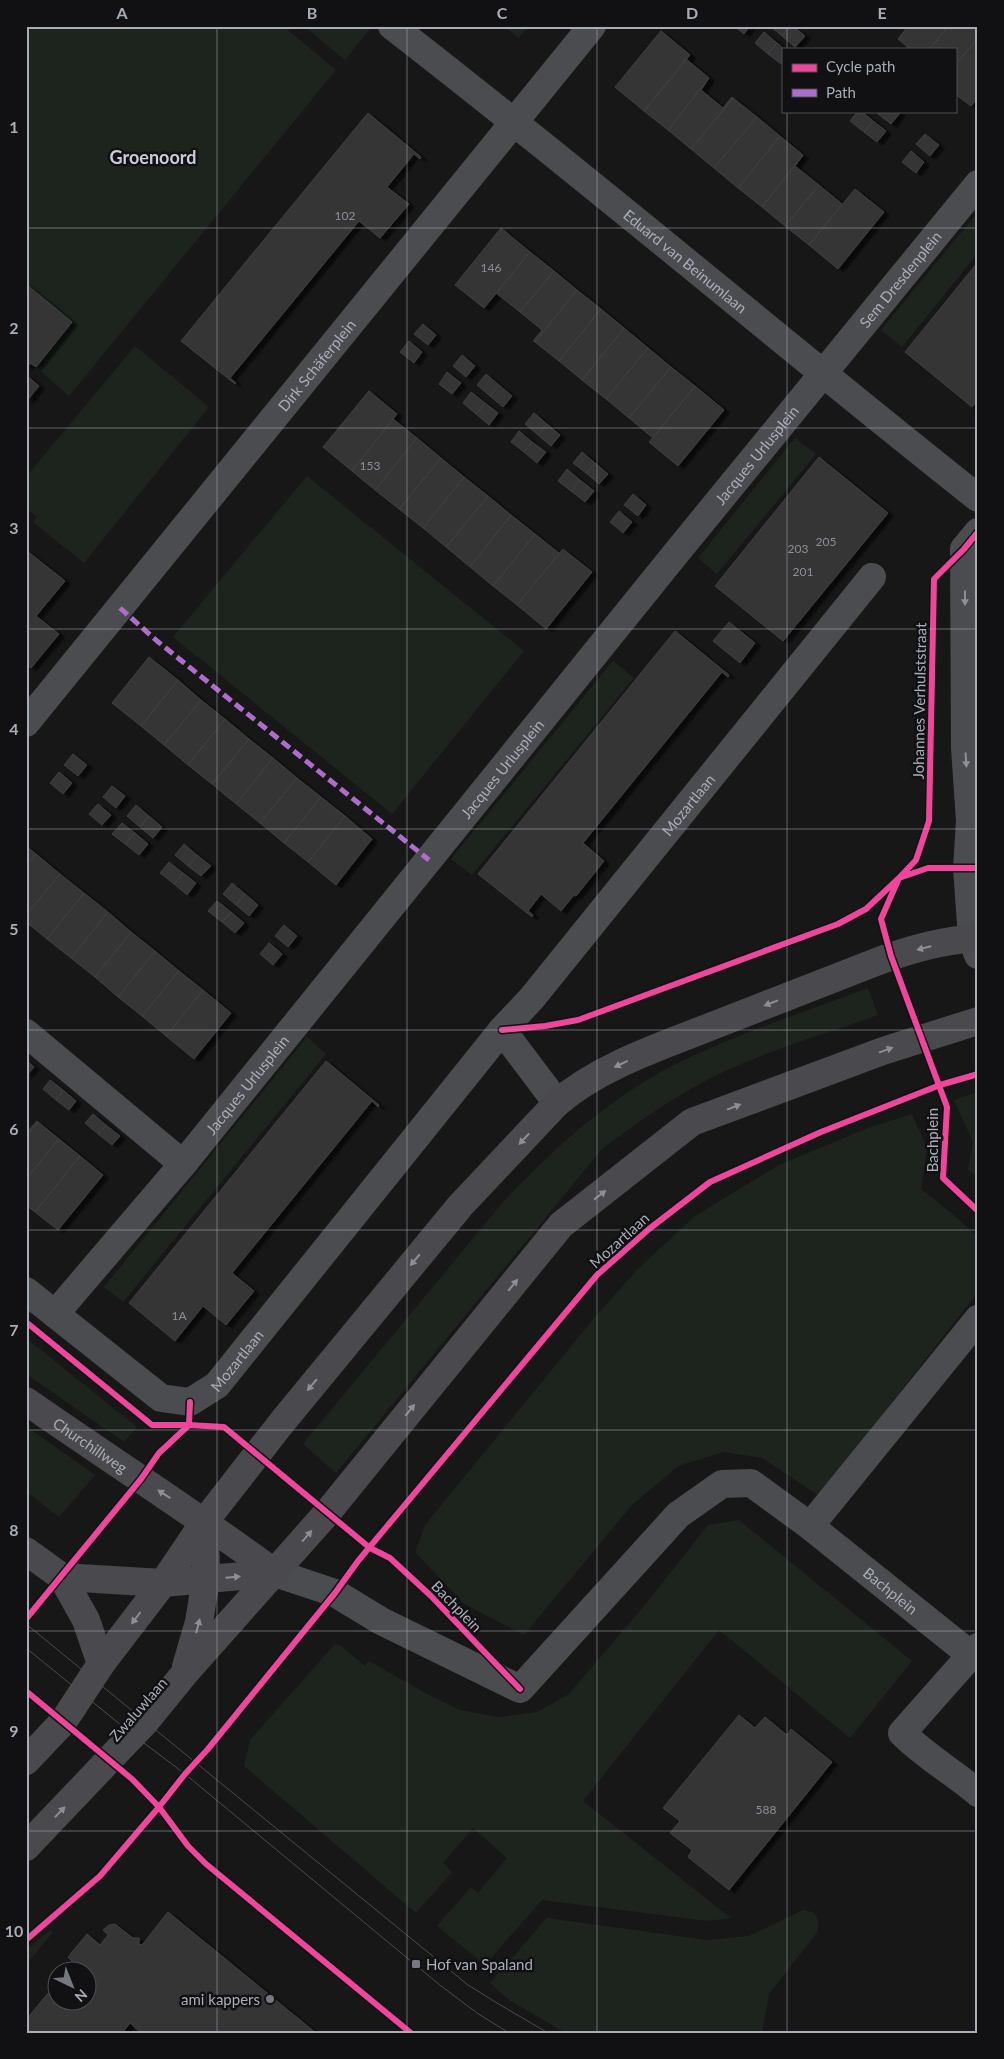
<svg xmlns="http://www.w3.org/2000/svg" width="1004" height="2059" font-family="Lato,sans-serif">
<style>
.green{fill:#1d241e}
.building{fill:#353536;stroke:#3f4043;filter:url(#shadow)}
.lines{fill:none;stroke-linecap:round;stroke-linejoin:round}
.street{stroke:#4b4c50;stroke-width:28}
.secondary{stroke:#4a4a4e;stroke-width:28}
.tram{stroke:#4b4c4f;stroke-width:1}
.quiet{stroke:#b06ccc;stroke-width:5;stroke-dasharray:10 5;stroke-linecap:butt}
.cycleway-casing{stroke:#111113;stroke-width:9}
.cycleway{stroke:#ed469a;stroke-width:6}
.oneway{fill:#8c9099}
.oneway2{fill:#8c8f98}
.grid{fill:none;stroke:#a8adb8;stroke-width:1;stroke-opacity:0.55}
.poi-dot{fill:#757880;stroke:#111113;stroke-width:2}
.labels{text-anchor:middle;dominant-baseline:central;stroke-width:5;stroke-linejoin:round;paint-order:stroke}
.number-label{font-size:12px;fill:#8b8f98}
.street-label{font-size:15px;fill:#a8adb8;stroke:#111113}
.poi-label{font-size:15px;fill:#a8adb8;stroke:#111113;text-anchor:start}
.quarter-label{font-size:18px;font-weight:bold;fill:#c9ccd4;stroke:#111113}
.neatline{fill:none;stroke:#a8adb8;stroke-width:2}
.grid-label{font-size:16px;text-anchor:middle;font-weight:bold;fill:#a8adb8}
</style>
<defs>
<filter id="shadow"><feDropShadow dx="5.5" dy="3" stdDeviation="1" flood-color="#0009"/></filter>
</defs>
<rect width="100%" height="100%" fill="#171717"/>
<path class="green" d="M26,26h257l53,44 -267,326 -33,-29 36,-45 -46,-38z
M304,26h64l3,2 -26,32z
M504,26h25l-11,12z
M978,212v41l-76,94 -21,-17z
M135,346l74,61 -125,156 -51,-41 4,-5 -11,-9v-31z
M795,438l21,16 -99,120 -19,-16z
M307,476l217,175 -132,163 -219,-177z
M613,661l21,17 -162,197 -21,-16z
M868,988l10,27c-53,19 -110,35 -161,60 -41,20 -79,47 -115,74l-266,324 -33,-29 200,-242c52,-55 107,-105 175,-139 60,-30 127,-51 190,-75z
M307,1037l19,17 -203,248 -19,-15z
M978,1092v85l-10,-7 5,-28 -19,-42z
M912,1114l15,34 -6,41 34,27 23,22v54l-159,204 -57,-38 -38,-6 -46,14 -47,40 -107,129 -60,-31 -49,-52 10,-27 170,-208 42,-47 58,-54 84,-51 89,-37z
M26,1338l111,89 -13,15 -98,-68z
M26,1426l69,49 -36,42 -33,-26z
M739,1520l173,141 -62,77 -131,-108 -136,171 148,117 -23,3 -166,-21 -57,65 -48,-39 34,-39 7,6 29,-35 -34,-30 -30,35 9,9 -36,41 -172,-147 6,-26 85,-96 5,1 25,21 4,-5 60,34 31,15 38,7 39,-5 32,-18 75,-88 64,-81z
M803,1910c15,1 18,12 13,24l-47,60 -7,39h-196l-57,-33 -19,-17 57,-65 160,22 42,-4z
M50,1930l3,2 -27,33v-15z"/>
<path class="building" d="M734,26h16l-6,8z
M770,26h20l-8,10z
M790,26h3l12,10 -10,11 -13,-11z
M908,26h40l-18,23h-20l-12,-10z
M948,26h30v12l-23,27v-16h-25z
M661,31l29,24 -46,56 -29,-24z
M764,32l13,11 -9,11 -13,-11z
M978,38v59l-7,9 -16,-12v-29z
M777,43l7,6 -3,15 -13,-10z
M686,59l23,19 -41,52 -24,-19z
M709,78l-8,12 22,18 9,-11 1,1 -42,51 -23,-19z
M733,98l24,19 -43,51 -23,-19z
M858,111h3l12,10 -9,11 -14,-11z
M880,111h17l3,2 -9,11 -13,-10z
M368,113l53,44 -1,2 -6,-5 -27,33 22,17 -29,34 -21,-17 -129,157 6,5 -1,1 -54,-43z
M757,117l23,19 -42,52 -24,-20z
M873,121l13,10 -9,11 -13,-10z
M925,134l14,11 -9,11 -14,-12z
M780,136l23,19 -41,52 -24,-19z
M911,151l13,11 -8,11 -14,-11z
M803,155l-8,11 24,19 -34,41 -23,-19z
M819,185l23,19 -33,41 -24,-19z
M855,189l29,23 -46,57 -29,-24z
M501,228l29,24 -46,56 -29,-23z
M530,252l24,19 -34,41 -24,-19z
M978,262v138l-6,7 -67,-55z
M554,271l23,19 -42,52 -2,-1 9,-11 -22,-18z
M26,284l46,38 -36,45 -6,-4 -4,5z
M577,290l24,19 -42,52 -24,-19z
M601,309l23,19 -42,52 -23,-19z
M423,324l13,11 -8,10 -14,-11z
M624,328l24,20 -42,51 -24,-19z
M409,341l13,11 -8,11 -14,-11z
M648,348l23,19 -42,51 -23,-19z
M462,355l13,11 -9,11 -13,-11z
M671,367l24,19 -42,52 -24,-20z
M447,372l14,11 -9,11 -13,-10z
M486,374l13,11 -9,11 -13,-11z
M26,375l13,11 -13,16z
M499,385l13,11 -9,11 -13,-11z
M695,386l29,24 -46,56 -29,-24z
M369,391l28,23 -45,57 -29,-24z
M471,392l14,11 -9,11 -13,-11z
M485,403l13,10 -9,12 -13,-11z
M534,413l13,11 -9,11 -13,-11z
M393,419l24,19 -42,52 -23,-19z
M547,424l13,11 -9,11 -13,-11z
M519,431l13,11 -8,10 -13,-10z
M417,438l24,20 -42,51 -24,-19z
M532,442l14,10 -9,11 -13,-11z
M582,452l13,11 -9,10 -13,-10z
M819,457l69,56 -105,128 -68,-55z
M441,458l23,19 -41,51 -24,-19z
M595,463l13,11 -9,10 -13,-11z
M567,469l13,11 -9,11 -13,-10z
M464,477l24,19 -42,51 -23,-19z
M580,480l14,11 -9,11 -14,-11z
M633,494l13,11 -8,11 -14,-11z
M488,496l23,19 -41,52 -24,-20z
M619,511l13,11 -9,11 -13,-11z
M511,515l24,19 -42,52 -23,-19z
M535,534l24,19 -42,52 -24,-19z
M563,549l29,23 -46,57 -29,-24z
M26,550l39,31 -29,35 23,18 -28,34 -5,-4z
M729,622l26,21 -15,20 -27,-22z
M675,631l54,44 -1,2 -6,-5 -139,171 21,18 -28,35 -2,-1 -13,16 -20,-17 -13,17 5,4 -1,2 -54,-43z
M149,657l29,23 -37,46 -29,-23z
M178,680l23,20 -37,45 -23,-19z
M201,700l24,19 -37,46 -24,-20z
M225,719l24,20 -37,45 -24,-19z
M249,739l24,19 -37,46 -24,-20z
M73,754l14,11 -9,11 -14,-11z
M273,758l24,20 -37,45 -24,-19z
M59,772l13,11 -9,11 -13,-11z
M297,778l24,19 -37,46 -24,-20z
M112,786l13,10 -9,12 -13,-11z
M321,797l24,19 -37,46 -24,-19z
M98,804l13,11 -9,10 -13,-11z
M136,805l13,11 -9,11 -13,-11z
M149,816l13,11 -9,11 -13,-11z
M345,816l27,23 -36,46 -28,-23z
M122,823l13,10 -10,11 -13,-10z
M135,833l13,11 -9,11 -14,-11z
M184,844l13,11 -9,11 -13,-11z
M26,846l10,8 -10,12z
M36,854l24,20 -34,41v-49z
M197,855l14,11 -10,10 -13,-10z
M169,862l14,11 -9,11 -14,-11z
M183,873l13,10 -9,12 -13,-11z
M60,874l24,19 -37,46 -21,-17v-7z
M232,883l13,11 -9,11 -13,-11z
M84,893l24,19 -37,46 -24,-19z
M245,894l13,11 -9,11 -13,-11z
M217,901l14,11 -9,10 -14,-11z
M108,912l23,20 -36,45 -24,-19z
M231,912l13,11 -9,10 -13,-11z
M284,925l13,11 -9,11 -13,-11z
M131,932l24,19 -37,46 -23,-20z
M269,943l13,11 -9,11 -13,-11z
M155,951l24,20 -37,45 -24,-19z
M179,971l24,19 -37,46 -24,-20z
M203,990l28,23 -37,46 -28,-23z
M26,1060l8,7 -8,9z
M326,1061l53,44 -1,2 -6,-6 -140,172 22,18 -28,34 -23,-19 -28,35 -46,-38z
M50,1080l13,10 -7,10 -13,-11z
M63,1090l13,11 -7,9 -13,-10z
M93,1114l13,11 -8,9 -13,-11z
M37,1121l1,1 -12,14v-6l2,1z
M38,1122l21,17 -33,40v-43z
M106,1125l14,11 -8,9 -14,-11z
M59,1139l21,17 -45,56 -9,-7v-26z
M80,1156l23,19 -45,55 -23,-18z
M739,1715l16,13 10,-11 22,18 4,-6 41,33 -103,128 -41,-33 4,-7 -22,-17 10,-12 -17,-13z
M168,1912l148,121h-175l-11,-10 -8,10h-96v-13l32,-39v21h30v-30h-22l7,-10 -5,-5 19,-23 13,11 8,-10 -5,-5 6,-5 6,-1 18,14h6v6l3,1z"/>
<g class="lines">
<g class="street">
<path id="s1" d="M392,26c199,154 389,316 586,472"/>
<path d="M978,532l-14,17 1,199 5,73 -3,47 5,70 6,17"/>
<path id="s2" d="M26,723l566,-697"/>
<path d="M502,1030l55,73"/>
<path d="M26,1033l157,131 -128,150"/>
<path id="s3" d="M183,1164l494,-612 301,-368"/>
<path id="s4" d="M26,1291l135,107 29,4 27,-17 285,-355 30,-32 340,-421"/>
<path d="M810,1526l168,-207"/>
<path id="s5" d="M275,1573l60,20 46,28 139,68 158,-174 44,-31 29,-1 59,43 161,129"/>
<path d="M978,1647l-76,86c23,23 51,39 76,60"/>
</g>
<g class="secondary">
<path id="s6" d="M26,1401c83,58 168,112 249,172"/>
<path d="M26,1551l36,26 24,43 15,44"/>
<path d="M62,1577l101,6 112,-10"/>
<path d="M186,1667l13,-45 7,-43 -1,-58"/>
<path d="M26,1761l37,-39 38,-58 62,-81 42,-62 78,-100 177,-215 97,-103c42,-36 99,-55 150,-75 55,-21 109,-43 164,-64 33,-13 71,-24 107,-26"/>
<path d="M26,1847l120,-126 39,-48 142,-160 234,-288 131,-103 191,-71 95,-30"/>
</g>
<path class="tram" d="M26,1624l442,361 29,18 51,30
M26,1648l106,86 53,40 256,212 36,27 32,20"/>
<path class="quiet" d="M120,608l37,33 272,219"/>
<g class="cycleway-casing">
<path id="cycleway" d="M978,532l-14,17 -30,30 -5,242 -13,39 -17,18 -18,41 10,37 56,151 -4,71 35,33
M502,1030l43,-4 33,-6 260,-96 28,-15 33,-31 29,-10h50
M26,1322l126,103h37l35,2 146,121 20,10 41,38 89,93
M26,1619l115,-140 18,-26 30,-28 1,-23
M26,1691l106,88 27,28 29,39 18,18 205,169
M26,1940l74,-64 59,-69 26,-33 23,-25 127,-156 23,-32 239,-286 52,-46 61,-47 111,-50 119,-47 38,-11"/>
</g>
<use href="#cycleway" class="cycleway"/>
</g>
<defs><path id="oneway-solid" d="M-6-.8H1V-3.2L6.5 0L1 3.2V.8H-6Z" transform="scale(1.25)"/></defs>
<g class="oneway">
<use href="#oneway-solid" transform="translate(965 598) rotate(90)"/>
<use href="#oneway-solid" transform="translate(966 760) rotate(86)"/>
</g>
<g class="oneway2">
<use href="#oneway-solid" transform="translate(924 948) rotate(166)"/>
<use href="#oneway-solid" transform="translate(771 1003) rotate(159)"/>
<use href="#oneway-solid" transform="translate(886 1050) rotate(-20)"/>
<use href="#oneway-solid" transform="translate(621 1064) rotate(155)"/>
<use href="#oneway-solid" transform="translate(734 1107) rotate(-21)"/>
<use href="#oneway-solid" transform="translate(524 1139) rotate(133)"/>
<use href="#oneway-solid" transform="translate(600 1195) rotate(-38)"/>
<use href="#oneway-solid" transform="translate(415 1260) rotate(130)"/>
<use href="#oneway-solid" transform="translate(513 1285) rotate(-51)"/>
<use href="#oneway-solid" transform="translate(312 1385) rotate(130)"/>
<use href="#oneway-solid" transform="translate(410 1410) rotate(-51)"/>
<use href="#oneway-solid" transform="translate(164 1494) rotate(-147)"/>
<use href="#oneway-solid" transform="translate(307 1536) rotate(-49)"/>
<use href="#oneway-solid" transform="translate(233 1577) rotate(-5)"/>
<use href="#oneway-solid" transform="translate(136 1618) rotate(127)"/>
<use href="#oneway-solid" transform="translate(198 1626) rotate(-76)"/>
<use href="#oneway-solid" transform="translate(60 1812) rotate(-46)"/>
</g>
<path class="grid" d="M217,26v2007M407,26v2007M597,26v2007M787,26v23M787,111v1922M26,228h952M26,428h952M26,629h952M26,829h952M26,1030h952M26,1230h952M26,1430h952M26,1631h952M26,1831h952"/>
<g class="poi-dot">
<rect x="411" y="1959" width="10" height="10" rx="2.5"/>
<circle cx="270" cy="1999" r="5"/>
</g>
<g class="labels">
<g class="number-label">
<text x="345" y="215">102</text>
<text x="491" y="267">146</text>
<text x="370" y="465">153</text>
<text x="826" y="541">205</text>
<text x="798" y="548">203</text>
<text x="803" y="571">201</text>
<text x="179" y="1315">1A</text>
<text x="766" y="1809">588</text>
</g>
<g class="street-label">
<text stroke="none"><textPath href="#s1" startOffset="376">Eduard van Beinumlaan</textPath></text>
<text stroke="none"><textPath href="#s3" startOffset="1139">Sem Dresdenplein</textPath></text>
<text stroke="none"><textPath href="#s2" startOffset="461">Dirk Schäferplein</textPath></text>
<text stroke="none"><textPath href="#s3" startOffset="912">Jacques Urlusplein</textPath></text>
<text transform="translate(919 701) rotate(-89)">Johannes Verhulststraat</text>
<text stroke="none"><textPath href="#s3" startOffset="508">Jacques Urlusplein</textPath></text>
<text stroke="none"><textPath href="#s4" startOffset="981">Mozartlaan</textPath></text>
<text stroke="none"><textPath href="#s3" startOffset="102">Jacques Urlusplein</textPath></text>
<text transform="translate(932 1140) rotate(-90)">Bachplein</text>
<text transform="translate(619 1240) rotate(-42)">Mozartlaan</text>
<text stroke="none"><textPath href="#s4" startOffset="265">Mozartlaan</textPath></text>
<text stroke="none"><textPath href="#s6" startOffset="78">Churchillweg</textPath></text>
<text stroke="none"><textPath href="#s5" startOffset="766">Bachplein</textPath></text>
<text transform="translate(457 1606) rotate(46)">Bachplein</text>
<text transform="translate(138 1709) rotate(-49)">Zwaluwlaan</text>
</g>
<g class="poi-label">
<text x="426" y="1964">Hof van Spaland</text>
<text x="260" y="1999" text-anchor="end">ami kappers</text>
</g>
<g class="quarter-label">
<text x="153" y="157">Groenoord</text>
</g>
</g>
<rect width="1004" height="2059" fill="none" stroke="#111113" stroke-width="55"/>
<rect x="782" y="48" width="175" height="65" fill="#111113" stroke="#4d4f55"/>
<rect x="792" y="64" width="25" height="8" fill="#ed469a" stroke="#4d4f55"/>
<text x="826" y="72" font-size="15" fill="#a8adb8">Cycle path</text>
<rect x="792" y="89" width="25" height="8" fill="#b06ccc" stroke="#4d4f55"/>
<text x="826" y="98" font-size="15" fill="#a8adb8">Path</text>
<g transform="translate(72 1986) rotate(137)"><circle r="24" fill="#111113" stroke="#4d4f55"/>
<path d="M0-4L9 19L0 12L-9 19Z" fill="#757880"/>
<text y="-8" font-size="14" font-weight="bold" text-anchor="middle" fill="#a8adb8">N</text>
</g>
<rect x="28" y="28" width="948" height="2004" class="neatline"/>
<g class="grid-label">
<text x="122" y="19">A</text>
<text x="312" y="19">B</text>
<text x="502" y="19">C</text>
<text x="692" y="19">D</text>
<text x="882" y="19">E</text>
<text x="14" y="133">1</text>
<text x="14" y="334">2</text>
<text x="14" y="534">3</text>
<text x="14" y="735">4</text>
<text x="14" y="935">5</text>
<text x="14" y="1135">6</text>
<text x="14" y="1336">7</text>
<text x="14" y="1536">8</text>
<text x="14" y="1737">9</text>
<text x="14" y="1937">10</text>
</g>
</svg>
